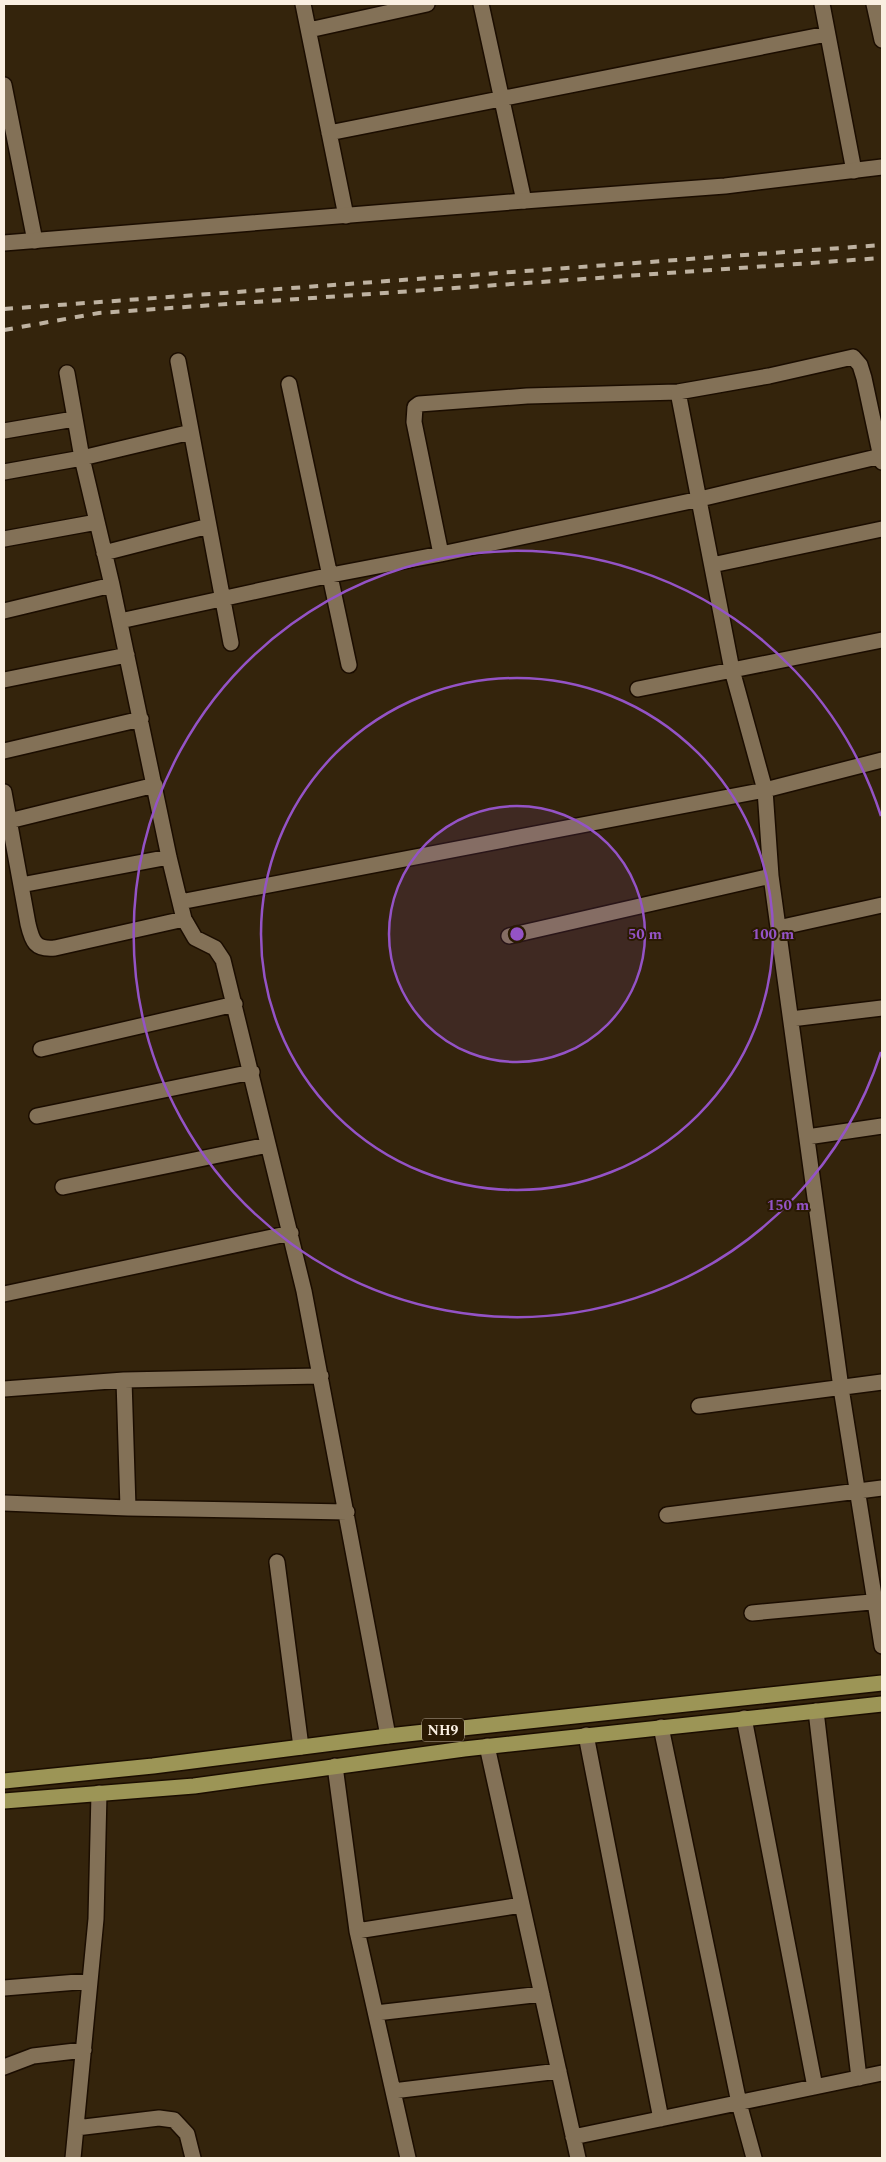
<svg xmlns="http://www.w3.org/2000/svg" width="886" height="2162" font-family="Spectral,serif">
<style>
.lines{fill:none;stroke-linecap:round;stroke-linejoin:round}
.street-casing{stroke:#1b0d00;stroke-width:18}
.secondary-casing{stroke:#1b0d00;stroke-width:18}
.primary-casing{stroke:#1b0d00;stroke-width:18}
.street{stroke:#837157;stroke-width:15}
.secondary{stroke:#837157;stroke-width:15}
.primary{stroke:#9c9556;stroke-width:15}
.rail{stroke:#beb2a1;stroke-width:4;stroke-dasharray:9 9;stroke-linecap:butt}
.ring{fill:none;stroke:#9453c6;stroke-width:2.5}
.labels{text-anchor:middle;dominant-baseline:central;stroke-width:4;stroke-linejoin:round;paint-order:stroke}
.shield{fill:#2a1a03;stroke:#bcaf9e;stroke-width:1}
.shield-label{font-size:14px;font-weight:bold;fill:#faefe1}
.centre{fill:#9453c6;stroke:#2a1a03;stroke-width:2.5}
.ring-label{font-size:15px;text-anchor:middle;font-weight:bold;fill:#9453c6;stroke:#2a1a03;stroke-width:4;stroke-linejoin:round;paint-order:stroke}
</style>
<rect width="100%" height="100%" fill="#34240c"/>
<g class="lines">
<g class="street-casing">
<path id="street" d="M303,4l43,212
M481,4l43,197
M822,4l32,167
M874,4l8,36
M309,30l118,-26
M4,85l31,156
M329,133l498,-99
M178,361l53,282
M67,373l15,85 30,127 57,272 15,62 11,19 20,10 8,12 81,331 84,445
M289,384l60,281
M678,392l54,278 33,120 6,86 70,512 41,258
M4,431l70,-12
M4,472l78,-14 109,-26
M4,539l93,-17
M104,553l105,-27
M441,554l-27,-132 1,-15 4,-3 108,-8 151,-4 91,-16 84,-19 7,8 4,13 18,84
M712,565l170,-36
M4,611l108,-26
M120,621l211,-46 110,-21 259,-55 181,-43
M4,680l123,-25
M638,689l244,-49
M4,751l137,-32
M4,792l24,132c4,17 7,26 27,24l129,-29
M9,821l146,-36
M21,885l148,-28
M180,902l585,-112 117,-30
M778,928l104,-23
M509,936l262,-60
M791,1019l91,-11
M41,1049l194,-45
M37,1116l215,-44
M807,1137l75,-11
M63,1187l205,-42
M4,1294l287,-61
M124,1380l4,128
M4,1389l120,-9 197,-4
M699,1406l183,-24
M4,1503l124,5 219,4
M667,1515l215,-27
M277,1562l24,185
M752,1613l130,-12
M816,1711l43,367
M744,1718l71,369
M661,1727l78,376 15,55
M586,1735l75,384
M487,1746l91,412
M335,1766l22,165 51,227
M357,1931l165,-26
M4,1988l86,-7
M376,2013l166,-19
M4,2067l29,-11 51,-6
M393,2091l166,-20
M76,2128l83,-10 15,2 13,14 6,24
M573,2137l309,-64
M73,2158l23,-239 3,-126"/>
</g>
<g class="secondary-casing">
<path id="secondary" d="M4,243l520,-42 201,-15 157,-19"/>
</g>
<g class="primary-casing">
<path id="primary" d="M4,1781l149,-15 235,-30 494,-53
M4,1801l190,-15 270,-37 418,-45"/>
</g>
<use href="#street" class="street"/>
<use href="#secondary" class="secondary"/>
<use href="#primary" class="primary"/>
<path class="rail" d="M4,309l878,-64
M4,330l95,-17 783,-55"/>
</g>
<circle cx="517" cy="934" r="128" fill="#9453c6" fill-opacity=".12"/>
<g class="ring">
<circle cx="517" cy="934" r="128"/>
<circle cx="517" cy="934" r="256"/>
<path d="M881 1052A383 383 0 1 1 881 816"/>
</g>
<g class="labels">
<rect class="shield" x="422" y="1718.5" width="42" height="23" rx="4"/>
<g class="shield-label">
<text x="443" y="1730">NH9</text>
</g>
</g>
<circle cx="517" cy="934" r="8" class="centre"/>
<g class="ring-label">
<text x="645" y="939">50 m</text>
<text x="773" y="939">100 m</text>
<text x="788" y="1210">150 m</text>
</g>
<rect width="886" height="2162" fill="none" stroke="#faefe1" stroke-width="10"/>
</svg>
